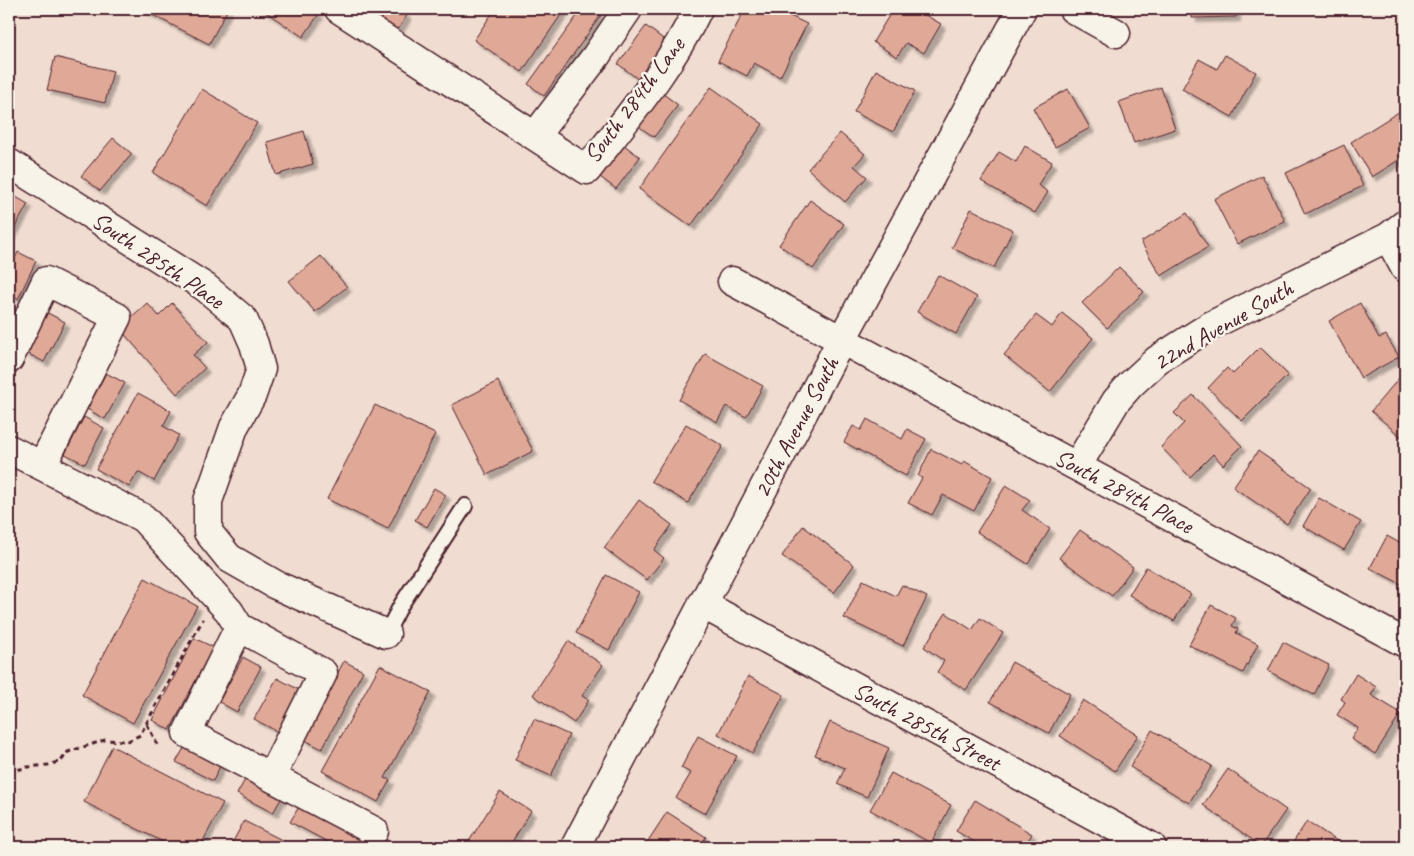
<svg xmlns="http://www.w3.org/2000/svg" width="1414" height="856" font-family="Caveat,sans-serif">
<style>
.building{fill:#dfa897;stroke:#4a1f2b;filter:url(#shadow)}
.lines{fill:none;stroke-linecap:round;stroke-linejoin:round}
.lane-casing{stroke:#4a1f2b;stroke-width:18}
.street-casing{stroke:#4a1f2b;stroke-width:31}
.path{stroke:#4a1f2b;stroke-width:3;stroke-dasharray:5 4;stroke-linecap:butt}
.lane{stroke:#f7f3e8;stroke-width:14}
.street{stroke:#f7f3e8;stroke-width:28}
.labels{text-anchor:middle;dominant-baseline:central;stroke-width:5;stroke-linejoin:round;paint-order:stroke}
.street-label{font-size:24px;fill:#4a1f2b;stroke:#f7f3e8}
</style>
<defs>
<filter id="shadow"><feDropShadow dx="4.5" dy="4.5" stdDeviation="1" flood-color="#0004"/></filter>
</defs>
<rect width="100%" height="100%" fill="#f0dcd0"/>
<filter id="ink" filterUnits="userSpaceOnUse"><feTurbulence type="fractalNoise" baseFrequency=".02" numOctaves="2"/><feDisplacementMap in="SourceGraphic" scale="10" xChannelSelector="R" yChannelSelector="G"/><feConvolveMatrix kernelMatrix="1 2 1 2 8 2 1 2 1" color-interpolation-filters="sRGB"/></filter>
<g filter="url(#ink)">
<path class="building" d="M141,9h87l-19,35z
M261,9h50l8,5 -16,23z
M365,9h32l10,6 -11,18 -34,-20z
M495,9h70l-43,63 -48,-32z
M582,9h11l8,6 -57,81 -16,-12z
M745,9h46l-3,6 19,9 -27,53 -26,-14 -7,13 -29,-15z
M893,9h22l26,15 -17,29 -18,-10 -9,14 -24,-15z
M1192,9h44v8l-44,1z
M646,26l21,16 -28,38 -21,-16z
M1225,55l31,17 -24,45 -50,-28 17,-30 18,10z
M55,57l58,14 -8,32 -58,-13z
M876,70l39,21 -22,41 -39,-20z
M711,87l52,37 -72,102 -52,-37z
M1161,87l14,42 -41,14 -15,-41z
M202,89l55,34 -50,83 -54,-33z
M1068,89l22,39 -35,19 -22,-39z
M662,93l16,12 -24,32 -16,-11z
M1405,108v48l-33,21 -21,-35z
M304,131l9,33 -37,11 -9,-33z
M840,133l25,21 -11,12 13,11 -22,25 -37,-33z
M113,138l19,16 -32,37 -19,-15z
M624,145l16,12 -24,32 -16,-12z
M1344,145l19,41 -58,28 -19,-41z
M1025,146l27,16 -14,23 10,7 -13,21 -54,-32 18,-29 17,10z
M1262,175l23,46 -48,23 -23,-45z
M9,193l19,11 -19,34z
M810,200l34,24 -31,45 -34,-24z
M971,209l42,21 -19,38 -42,-20z
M1187,213l21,34 -47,29 -20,-34z
M18,252l18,9 -18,38 -9,-5v-23z
M321,256l26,31 -32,25 -26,-31z
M1119,267l25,25 -37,36 -25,-25z
M938,275l39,22 -21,37 -39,-22z
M147,303l12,13 13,-13 36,39 -15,13 12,13 -28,26 -58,-66z
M1360,303l19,35 7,-3 13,22 -38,21 -32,-57z
M44,311l21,11 -21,40 -21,-11z
M1062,313l31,25 -43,54 -46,-37 32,-40 16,12z
M1260,347l28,28 -46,46 -34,-33 19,-20 6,6z
M705,354l58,32 -17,31 -20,-11 -9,16 -38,-22z
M106,373l19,10 -20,36 -18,-10z
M1400,377l5,4v59l-34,-29z
M498,381l35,70 -46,24 -35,-70z
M138,393l33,18 -8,15 16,9 -25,46 -16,-9 -9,15 -33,-18z
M1193,395l49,51 -19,19 -10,-11 -23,23 -29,-30 23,-24 -10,-10z
M375,405l60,29 -47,95 -61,-30z
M84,417l20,11 -19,36 -20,-10z
M867,419l35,20 5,-10 19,10 -20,37 -62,-34 9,-16 8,4z
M686,424l37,22 -35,57 -37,-22z
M931,449l31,16 2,-4 28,16 -18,34 -31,-16 -11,20 -24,-12 14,-25 -4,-2z
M1258,451l53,37 -24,36 -54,-37z
M1006,485l24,15 -8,10 28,19 -22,35 -51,-32z
M434,488l12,7 -19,32 -12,-7z
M1319,498l42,24 -17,28 -41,-24z
M639,500l33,25 -18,25 10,8 -17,22 -43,-32z
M803,526l51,39 -20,28 -52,-37z
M1080,530l53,37 -21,29 -53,-38z
M1387,536l18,10v40l-35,-18z
M1146,567l45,27 -17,27 -45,-26z
M606,575l33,17 -30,58 -33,-17z
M145,578l52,28 -64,117 -51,-28z
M863,580l33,16 6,-11 25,12 -24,49 -59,-28z
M1211,605l25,13 -4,8 6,3 -2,4 22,11 -15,29 -54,-28z
M946,613l26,17 8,-12 23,15 -37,57 -29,-18 7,-11 -20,-14z
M194,638l19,9 -43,83 -18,-10z
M568,641l35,24 -21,31 7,4 -15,23 -41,-28z
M1283,642l46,23 -15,30 -46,-24z
M243,657l18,10 -24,45 -18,-10z
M344,661l19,10 -41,78 -19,-10z
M1012,662l58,32 -21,39 -59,-31z
M380,665l51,27 -46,86 5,2 -12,22 -56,-31z
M1356,674l20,13 -5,8 30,18 -26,41 -24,-15 7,-11 -21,-13 8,-13 -4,-3z
M748,676l36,19 -31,58 -35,-19z
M277,678l24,13 -23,41 -24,-13z
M1083,700l55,35 -23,36 -55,-35z
M534,719l35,16 -18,41 -36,-16z
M830,722l59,26 -22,49 -30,-13 8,-16 -30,-13z
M1152,730l60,36 -23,37 -59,-36z
M698,736l39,20 -32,58 -29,-16 15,-25 -10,-5z
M187,743l35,19 -9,19 -37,-19z
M112,746l111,57 -23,44h-27l-89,-45z
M1228,769l58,41 -25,36 -58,-41z
M891,773l60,32 -20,38 -61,-33z
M247,776l36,19 -10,18 -36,-19z
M500,792l31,19 -22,36h-34l-7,-4z
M975,800l57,34 -8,13h-41l-27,-16z
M300,805l72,39 -1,3h-34l-47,-25z
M667,812l39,25 -7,10h-55z
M244,821l52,26h-66z
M1307,821l39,26h-56z
M1047,841l12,6h-15z"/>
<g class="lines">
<g class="lane-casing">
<path id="lane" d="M386,634l15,-29 64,-99"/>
</g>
<g class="street-casing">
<path id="street" d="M339,9l248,161c40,-52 83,-102 111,-161
M1073,9l43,24
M535,136l61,-80 32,-47
M9,163l196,124 38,32 11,25 7,25 -9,26 -18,32 -26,74v31l21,26 47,27 110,49
M1388,237l17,31
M732,281l673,362
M9,359l37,-78 71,36 -75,149
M9,449l134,69 86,93 10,16 -52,106 187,98
M1077,466l39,-65 14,-16 27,-25 53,-34 178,-89 17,-13
M702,604l450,243
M239,627l84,46 -52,104
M575,847l266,-506 181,-332"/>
</g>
<path class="path" d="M147,724l12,24
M9,772l19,-5 20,-2 13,-4 7,-9 37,-12 23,1 12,-6 63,-116"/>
<use href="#lane" class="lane"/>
<use href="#street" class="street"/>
</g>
</g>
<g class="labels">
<g class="street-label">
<text transform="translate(634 100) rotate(-53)">South 284th Lane</text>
<text transform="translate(158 260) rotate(34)">South 285th Place</text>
<text transform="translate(1223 325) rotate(-30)">22nd Avenue South</text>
<text transform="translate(796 427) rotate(-62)">20th Avenue South</text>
<text transform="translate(1124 491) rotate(28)">South 284th Place</text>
<text transform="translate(927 726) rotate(28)">South 285th Street</text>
</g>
</g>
<rect width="1414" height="856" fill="none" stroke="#f7f3e8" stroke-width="30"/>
<rect x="15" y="15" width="1384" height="826" fill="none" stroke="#4a1f2b" stroke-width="2" filter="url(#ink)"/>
</svg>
